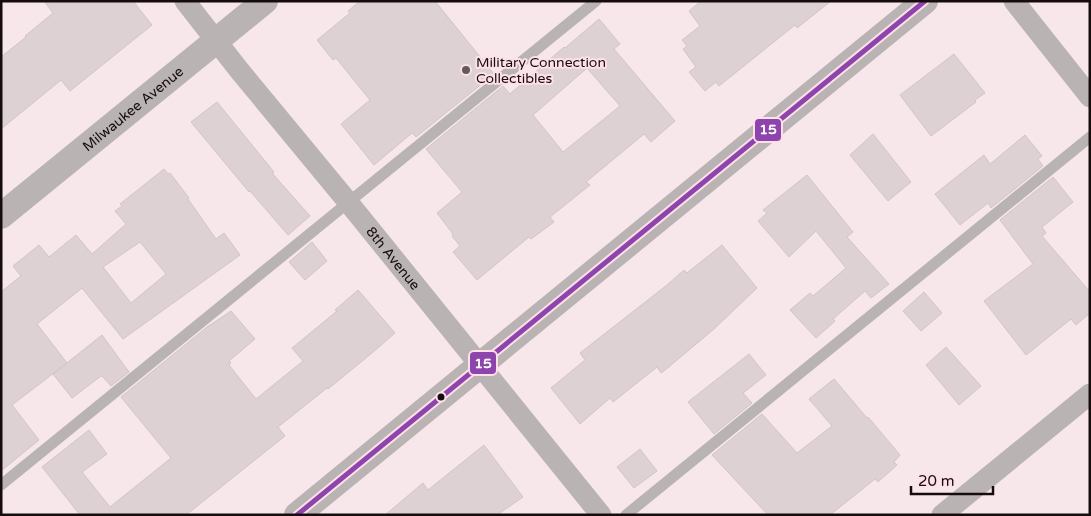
<svg xmlns="http://www.w3.org/2000/svg" width="1091" height="516" font-family="'Varela Round',sans-serif">
<style>
.building{fill:#ded1d3;stroke:#d2c4c7;fill-rule:evenodd}
.lines{fill:none;stroke-linecap:round;stroke-linejoin:round}
.service{stroke:#b9b3b4;stroke-width:11}
.minor{stroke:#b9b3b4;stroke-width:21}
.tertiary{stroke:#b9b3b4;stroke-width:26}
.bus-1-casing{stroke:#fde1e7;stroke-width:9}
.bus-1{stroke:#8e44ad;stroke-width:5}
.poi-dot{fill:#65595b;stroke:#fde1e7;stroke-width:2}
.bus-dot{fill:#160c0e;stroke:#fde1e7;stroke-width:2}
.labels{text-anchor:middle;dominant-baseline:central;stroke-width:4;stroke-linejoin:round;paint-order:stroke}
.poi-label{font-size:14px;fill:#160c0e;stroke:#fde1e7;text-anchor:start}
.street-label{font-size:14px;fill:#160c0e;stroke:#fde1e7}
.line-badge{stroke:#fde1e7;stroke-width:2}
.badge-label{font-size:14px;text-anchor:middle;font-weight:bold;fill:#fff}
</style>
<rect width="100%" height="100%" fill="#f7e7ea"/>
<path class="building" d="M44,1h89l19,24 -82,66 -9,-11 -60,49v-72l25,-20 -1,-1 28,-23z
M360,1h75l59,73 -78,63 -4,-4 -38,32 -33,-41 29,-24 -34,-42 -3,2 -16,-20 33,-27 -2,-2z
M701,1h130l-34,27 -2,-3 -76,61 -3,-4 -11,9 -16,-19 7,-5 -13,-18 4,-3 -5,-6 18,-14 -11,-15z
M599,19l21,25 -6,5 61,72 -24,21 -7,-8 -58,48 4,3 -40,32 4,5 -23,17 -2,-2 -52,43 -24,-28 7,-6 -8,-10 1,-2 -16,-21 25,-21 -36,-43 77,-63 7,8 54,-47 1,1zM587,68l33,38 -57,46 -30,-37z
M954,54l31,39 -10,7 1,2 -45,34 -31,-41z
M217,102l57,70 -2,1 38,43 -22,19 -38,-44 -1,1 -58,-70z
M873,134l38,48 -23,19 -38,-46z
M1025,135l17,21 -4,3 5,7 -52,42 -3,-5 -28,22 -25,-31 49,-39 6,9z
M164,169l4,5 2,-1 19,25 -1,1 28,40 8,-6 16,22 -117,84 -41,-51 -45,36 30,39 -55,42 27,35 -38,31v-179l20,-16 -8,-10 26,-21 10,12 27,-22 16,19 34,-30 -11,-13 7,-5 -2,-2zM140,242l26,32 -35,29 -28,-36z
M807,175l46,57 -6,5 42,47 -18,14 -6,-7 -32,28 2,2 -19,17 -26,-28 20,-17 3,3 33,-28 -30,-37 -27,26 -31,-36 9,-8 -4,-3z
M1053,177l20,25 -31,25 4,6 -4,3 48,56v21l-14,12 -5,-6 -45,36 -42,-54 49,-37 -33,-44z
M312,242l15,19 -22,19 -16,-18z
M722,245l35,43 -43,41 -50,42 -3,2 -4,-6 -44,35 -3,-4 -30,26 -29,-36 34,-28 -5,-7 87,-68 17,-15 3,3z
M358,290l37,43 -23,20 -44,36 -1,-1 -49,39 7,9 -99,79h-106l-38,-48 47,-37 18,24 -25,18 28,35 61,-49 -50,-61 86,-70 24,-16 24,28 -26,22 2,2 -2,2 27,34 47,-38 -11,-13 45,-37 -2,-1z
M924,292l18,21 -21,18 -18,-20z
M102,335l27,37 -18,14 -9,-10h-1l-29,22 -19,-24z
M946,347l35,39 -22,19 -33,-40z
M749,354l17,21 -23,18 9,10 -38,31 -26,-32z
M834,379l33,39 1,-1 32,38 -6,7 3,3 -19,17 -3,-3 -45,36h-62l-56,-60 50,-41 35,39 35,-27 -23,-27z
M484,445l39,52 -26,18h-112l38,-32 5,7z
M640,449l17,22 -23,17 -17,-21z"/>
<g class="lines">
<path class="service" d="M1,485l595,-484
M626,515l464,-378"/>
<g class="minor">
<path id="s1" d="M185,1l54,69 109,132 253,313"/>
<path d="M1014,1l76,96"/>
<path d="M942,515l148,-121"/>
</g>
<g class="tertiary">
<path id="s2" d="M1,216l264,-215"/>
<path d="M297,515l628,-514"/>
</g>
<g class="bus-1-casing">
<path id="bus-1" d="M297,515l628,-514"/>
</g>
<use href="#bus-1" class="bus-1"/>
</g>
<circle class="poi-dot" cx="466" cy="70" r="5"/>
<circle class="bus-dot" cx="441" cy="397" r="4.5"/>
<g class="labels">
<g class="poi-label">
<text x="476" y="62">Military Connection<tspan x="476" dy="16">Collectibles</tspan></text>
</g>
<g class="street-label">
<text stroke="none"><textPath href="#s2" startOffset="170">Milwaukee Avenue</textPath></text>
<text stroke="none"><textPath href="#s1" startOffset="331">8th Avenue</textPath></text>
</g>
</g>
<g class="line-badge">
<rect x="754" y="118" width="28" height="24" rx="5" fill="#8e44ad"/>
<rect x="469" y="351" width="28" height="24" rx="5" fill="#8e44ad"/>
</g>
<g class="badge-label">
<text x="768" y="134">15</text>
<text x="483" y="368">15</text>
</g>
<rect width="1091" height="516" fill="none" stroke="#160c0e" stroke-width="5"/>
<path d="M911 486v8h82v-8" fill="none" stroke="#160c0e" stroke-width="2.5"/>
<text x="918" y="486" font-size="15" fill="#160c0e" stroke="#fde1e7" stroke-width="4" paint-order="stroke">20 m</text>
</svg>
